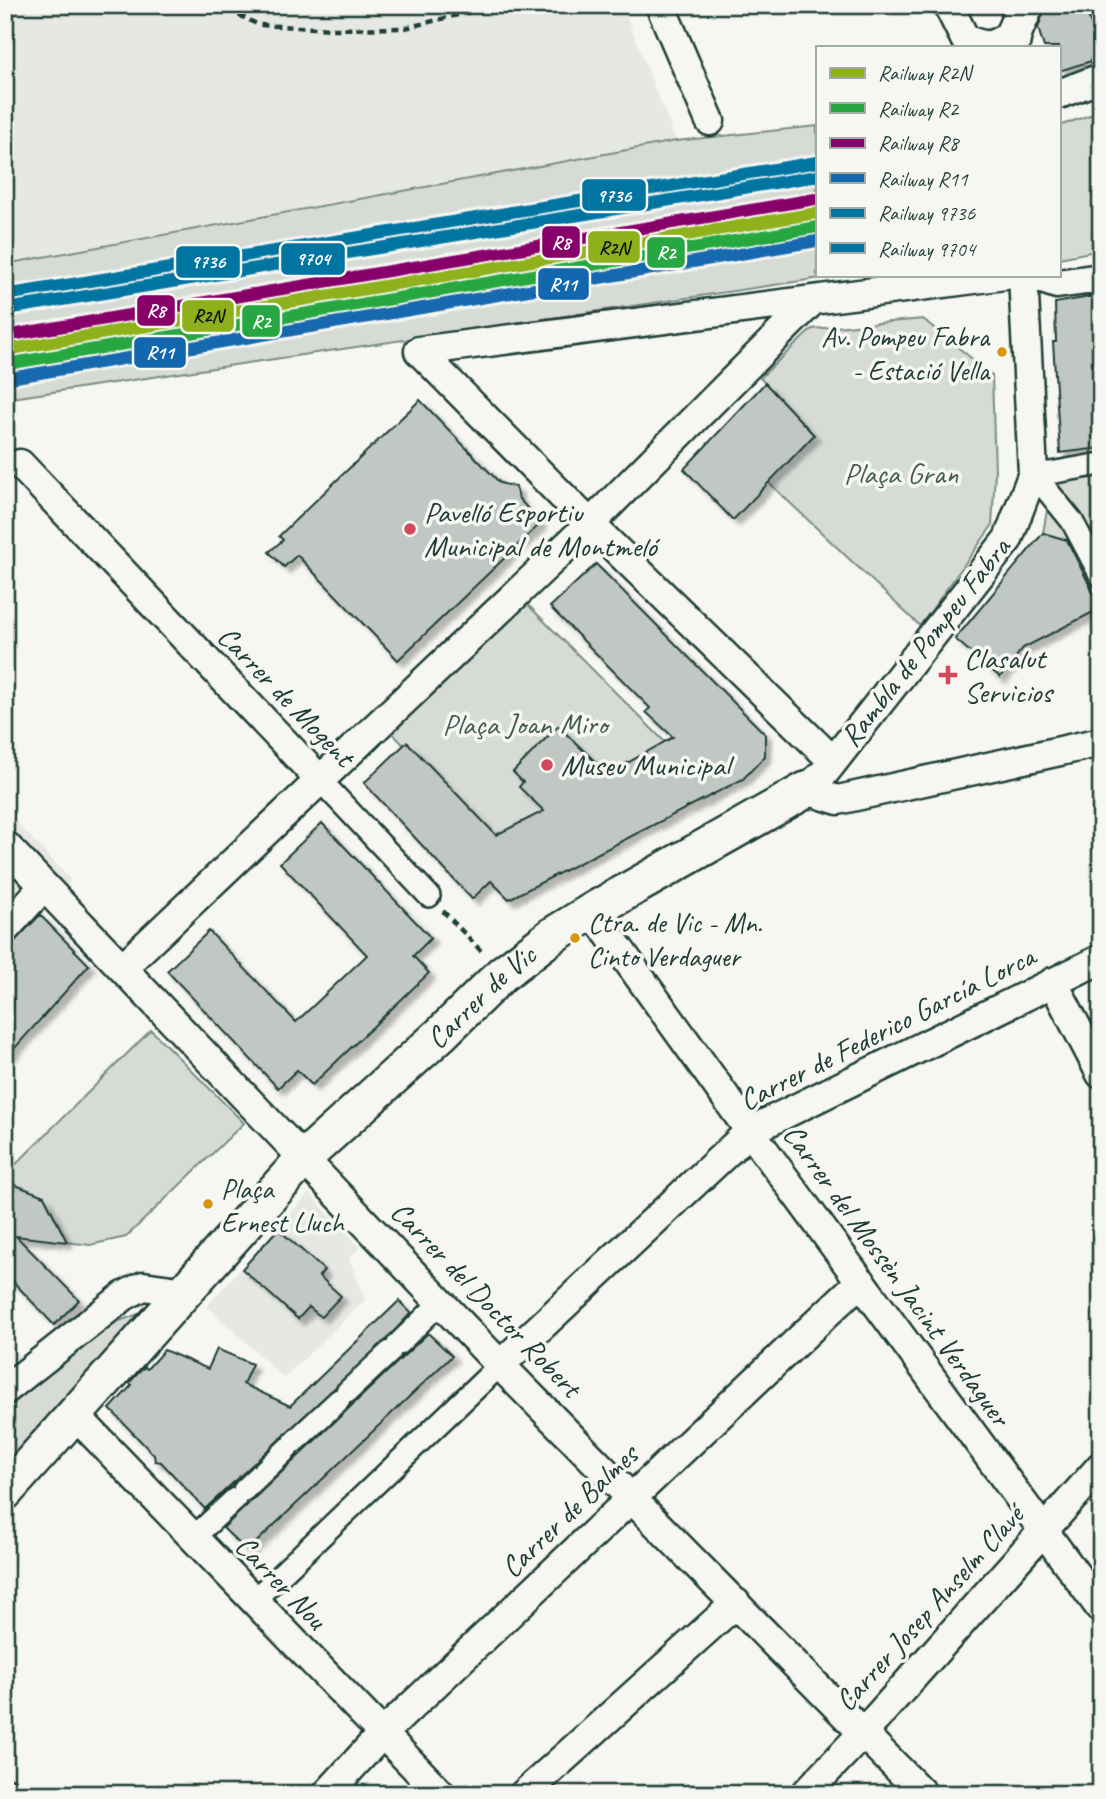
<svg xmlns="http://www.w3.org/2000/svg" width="1106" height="1799" font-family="Caveat,sans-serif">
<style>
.built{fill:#e6e8e4}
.green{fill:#d6dbd6;stroke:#7a8c85;stroke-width:2}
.building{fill:#c1c8c3;stroke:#1f3d34;stroke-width:2;filter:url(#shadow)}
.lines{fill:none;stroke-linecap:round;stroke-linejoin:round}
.pedestrian-casing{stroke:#1f3d34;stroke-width:26}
.minor-casing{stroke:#1f3d34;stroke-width:33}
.tertiary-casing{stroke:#1f3d34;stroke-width:40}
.path{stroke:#1f3d34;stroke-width:4.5;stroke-dasharray:7 5;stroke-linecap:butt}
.pedestrian{stroke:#f6f6f2;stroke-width:21}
.minor{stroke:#f6f6f2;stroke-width:28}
.tertiary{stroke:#f6f6f2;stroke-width:35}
.rail-1-casing{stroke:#f6f6f2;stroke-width:18}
.rail-2-casing{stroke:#f6f6f2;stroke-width:18}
.rail-3-casing{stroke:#f6f6f2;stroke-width:18}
.rail-4-casing{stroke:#f6f6f2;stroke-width:18}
.rail-5-casing{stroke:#f6f6f2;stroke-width:18}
.rail-6-casing{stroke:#f6f6f2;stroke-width:18}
.rail-1{stroke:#8eb11b;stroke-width:12}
.rail-2{stroke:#26a741;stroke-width:12}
.rail-3{stroke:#88006a;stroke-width:12}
.rail-4{stroke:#1267af;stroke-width:12}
.rail-5{stroke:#0075a1;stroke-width:12}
.rail-6{stroke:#0075a1;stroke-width:12}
.bus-dot{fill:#d79608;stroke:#f6f6f2;stroke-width:2.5}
.poi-dot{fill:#d1495b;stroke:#f6f6f2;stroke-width:2.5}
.labels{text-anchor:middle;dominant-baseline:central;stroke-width:7;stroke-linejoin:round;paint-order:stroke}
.bus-label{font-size:28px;fill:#1f3d34;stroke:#f6f6f2;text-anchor:start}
.park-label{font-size:30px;fill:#445d54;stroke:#f6f6f2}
.poi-label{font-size:30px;fill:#1f3d34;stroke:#f6f6f2;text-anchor:start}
.street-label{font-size:30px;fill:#1f3d34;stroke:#f6f6f2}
.line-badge{stroke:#f6f6f2;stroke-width:2.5}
.badge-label{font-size:19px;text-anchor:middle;font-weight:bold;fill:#fff}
.pale-badge-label{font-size:19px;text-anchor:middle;font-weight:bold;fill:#111}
</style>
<defs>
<filter id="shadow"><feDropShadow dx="6" dy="6" stdDeviation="2" flood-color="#0004"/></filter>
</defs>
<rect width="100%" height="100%" fill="#f6f6f2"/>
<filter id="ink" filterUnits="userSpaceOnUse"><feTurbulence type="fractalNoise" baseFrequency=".0143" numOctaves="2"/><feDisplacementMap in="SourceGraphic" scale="14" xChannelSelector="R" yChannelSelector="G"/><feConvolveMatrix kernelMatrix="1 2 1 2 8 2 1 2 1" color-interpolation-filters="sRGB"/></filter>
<g filter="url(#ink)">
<path class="built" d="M5,5h617l54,136 -671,123z
M5,810l66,70 -66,71z
M309,1193l51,54 -11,11 16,42 -81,78 -77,-72z
M5,1338l37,40 -37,33z"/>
<path class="green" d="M1101,111v139l-42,8v-132z
M817,126v149h24l-836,124v-135l671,-123z
M923,319l69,56 3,97 -3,54 -72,100 -152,-144 46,-47 -54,-57 52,-49z
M1101,458v148l-30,-65 -28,-8 12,-68z
M527,604l143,143 -176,91 -103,-106z
M151,1030l93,93 -118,114 -36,8 -23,-3 -23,-46 -37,-14 -2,-7z
M144,1312l-139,155v-56l37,-33 69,-54z"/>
<path class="building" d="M1046,5h39l16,53 -42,13v-24h-15l-6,-19z
M1101,295v153l-41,5 -7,-111h3l-1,-39z
M765,383l49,52 -81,85 -49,-51z
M420,400l80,83 16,4 3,12 22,24 -143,137 -101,-105 -13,12 -15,-15 14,-12 -4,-4z
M1043,533l24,7 34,68 -78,40 -23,29 -45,-38z
M596,564l169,170v22l-22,23 -234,120 -18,-18 -19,18 -108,-116 43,-41 89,93 48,-24 -25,-24 4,-5 -10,-10 45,-46 50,48 65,-37 -27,-25 4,-4 -100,-101z
M322,823l109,115 -18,18 16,17 -117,112 -15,-15 -19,18 -111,-117 42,-40 87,91 71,-67 -87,-92z
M40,915l49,50 -84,94v-108z
M5,1181l39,15 23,46 -51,-6 63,64 -25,25 -49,-52z
M278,1229l46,41 -5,6 22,20 -20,21 -12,-10 -11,12 -56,-50z
M399,1301l12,12 -25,27 -181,169 -44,-47 -6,-1 -1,-6 -44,-46 22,-24 -3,-2 15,-16 3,2 17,-19 44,19 9,-20 35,15 -9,20 47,22z
M428,1333l24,23 -205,195 -24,-23z"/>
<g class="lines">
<g class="pedestrian-casing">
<path id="pedestrian" d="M1033,473l39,48 29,55
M1033,473h17l51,-9
M320,780l109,116
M398,1344l43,-42
M347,1392l43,-40
M295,1441l44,-41
M244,1490l43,-41
M193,1538l42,-39
M253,1601l247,-236"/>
</g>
<g class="minor-casing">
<path id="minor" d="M660,5l50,116
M948,5l21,42
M965,39c24,10 28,8 49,-7
M1059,94l42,-16
M1023,275l10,198 -25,66 -183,233 -19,18 32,10 263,-58
M1030,275l27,9 44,-6
M419,351l586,-76
M419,351l171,173 243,237
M20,464l300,316
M5,845l495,520 423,429
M592,911l158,220 351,478
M5,929l39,-43
M123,967l467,-443 221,-222
M1053,982l48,92
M500,1365l250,-234 351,-172
M5,1390l119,-94 19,-10 43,6
M75,1415l366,379
M5,1792l1,2
M327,1794l55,-60 479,-453
M524,1794l212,-191
M805,1794l58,-61 238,-267"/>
</g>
<g class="tertiary-casing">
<g id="tertiary">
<path d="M1011,47l3,-15 12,-27"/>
<path id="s1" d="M5,1492l300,-335 136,-123 61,-60 51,-39 39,-24 214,-121"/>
</g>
</g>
<path class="path" d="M217,5l42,20 75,4 71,-1 93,-23
M443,911l40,42"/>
<use href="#pedestrian" class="pedestrian"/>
<use href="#minor" class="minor"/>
<use href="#tertiary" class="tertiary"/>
<g class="rail-1-casing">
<path id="rail-1" d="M5,350l812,-137"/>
</g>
<g class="rail-2-casing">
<path id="rail-2" d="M7,364l810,-137"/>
</g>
<g class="rail-3-casing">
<path id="rail-3" d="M5,336l810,-137"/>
</g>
<g class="rail-4-casing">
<path id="rail-4" d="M10,378l807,-137"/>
</g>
<g class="rail-5-casing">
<path id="rail-5" d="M5,295l812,-133"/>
</g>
<g class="rail-6-casing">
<path id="rail-6" d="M7,309l810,-133"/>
</g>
<use href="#rail-1" class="rail-1"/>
<use href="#rail-2" class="rail-2"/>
<use href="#rail-3" class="rail-3"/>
<use href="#rail-4" class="rail-4"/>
<use href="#rail-5" class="rail-5"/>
<use href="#rail-6" class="rail-6"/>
</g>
</g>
<g class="bus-dot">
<circle cx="1002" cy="352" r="6"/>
<circle cx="575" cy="938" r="6"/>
<circle cx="208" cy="1204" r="6"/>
</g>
<g class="poi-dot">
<circle cx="410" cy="529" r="7"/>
<path d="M944.5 664.5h7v7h7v7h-7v7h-7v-7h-7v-7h7z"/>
<circle cx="547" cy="765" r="7"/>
</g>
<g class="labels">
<g class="bus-label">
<text x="989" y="336" text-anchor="end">Av. Pompeu Fabra<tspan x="989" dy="34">- Estació Vella</tspan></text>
<text x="588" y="922">Ctra. de Vic - Mn.<tspan x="588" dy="34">Cinto Verdaguer</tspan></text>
<text x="221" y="1188">Plaça<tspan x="221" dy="34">Ernest Lluch</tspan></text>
</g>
<g class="park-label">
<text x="901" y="473">Plaça Gran</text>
<text x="525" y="724">Plaça Joan Miro</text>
</g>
<g class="poi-label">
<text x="424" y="512">Pavelló Esportiu<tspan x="424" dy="34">Municipal de Montmeló</tspan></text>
<text x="964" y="658">Clasalut<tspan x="964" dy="34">Servicios</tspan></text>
<text x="561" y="765">Museu Municipal</text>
</g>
<g class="street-label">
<text transform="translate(925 642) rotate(-52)">Rambla de Pompeu Fabra</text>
<text transform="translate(286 696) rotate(46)">Carrer de Mogent</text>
<text stroke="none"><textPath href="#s1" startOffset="688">Carrer de Vic</textPath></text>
<text transform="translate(887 1028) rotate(-27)">Carrer de Federico García Lorca</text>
<text transform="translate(897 1275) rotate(54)">Carrer del Mossèn Jacint Verdaguer</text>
<text transform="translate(486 1299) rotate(46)">Carrer del Doctor Robert</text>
<text transform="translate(569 1511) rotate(-44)">Carrer de Balmes</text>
<text transform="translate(281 1582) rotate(46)">Carrer Nou</text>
<text transform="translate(929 1608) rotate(-48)">Carrer Josep Anselm Clavé</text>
</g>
</g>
<g class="line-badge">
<rect x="581" y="178" width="66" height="34" rx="7" fill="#0075a1"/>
<rect x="541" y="225" width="40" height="34" rx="7" fill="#88006a"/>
<rect x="587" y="230" width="54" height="34" rx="7" fill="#8eb11b"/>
<rect x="646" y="236" width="40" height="33" rx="7" fill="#26a741"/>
<rect x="280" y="242" width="66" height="34" rx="7" fill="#0075a1"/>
<rect x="175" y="245" width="66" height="34" rx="7" fill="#0075a1"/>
<rect x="537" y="267" width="53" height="34" rx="7" fill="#1267af"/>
<rect x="136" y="294" width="40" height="33" rx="7" fill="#88006a"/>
<rect x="181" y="299" width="54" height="34" rx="7" fill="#8eb11b"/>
<rect x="241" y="304" width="40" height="34" rx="7" fill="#26a741"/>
<rect x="133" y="336" width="54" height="33" rx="7" fill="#1267af"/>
</g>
<g class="badge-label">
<text x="614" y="202">9736</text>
<text x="561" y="249">R8</text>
<text x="666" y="259">R2</text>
<text x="313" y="265">9704</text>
<text x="208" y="268">9736</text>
<text x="563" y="291">R11</text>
<text x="156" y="317">R8</text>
<text x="261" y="328">R2</text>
<text x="160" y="359">R11</text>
</g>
<g class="pale-badge-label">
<text x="614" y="254">R2N</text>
<text x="208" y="322">R2N</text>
</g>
<rect width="1106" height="1799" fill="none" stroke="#f6f6f2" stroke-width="28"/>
<rect x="14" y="14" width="1078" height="1771" fill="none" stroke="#1f3d34" stroke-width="2.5" filter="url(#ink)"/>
<rect x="816" y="46" width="245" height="231" fill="#f6f6f2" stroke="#a0aca6" stroke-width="2"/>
<rect x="830" y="68" width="35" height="10" fill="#8eb11b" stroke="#a0aca6" stroke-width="2"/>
<text x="878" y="80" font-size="21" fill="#1f3d34">Railway R2N</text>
<rect x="830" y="103" width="35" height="10" fill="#26a741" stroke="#a0aca6" stroke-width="2"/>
<text x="878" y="116" font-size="21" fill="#1f3d34">Railway R2</text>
<rect x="830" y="138" width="35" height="10" fill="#88006a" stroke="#a0aca6" stroke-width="2"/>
<text x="878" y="150" font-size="21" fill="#1f3d34">Railway R8</text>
<rect x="830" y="173" width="35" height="10" fill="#1267af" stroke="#a0aca6" stroke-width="2"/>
<text x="878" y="186" font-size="21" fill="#1f3d34">Railway R11</text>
<rect x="830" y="208" width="35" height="10" fill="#0075a1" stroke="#a0aca6" stroke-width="2"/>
<text x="878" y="220" font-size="21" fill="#1f3d34">Railway 9736</text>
<rect x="830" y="243" width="35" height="10" fill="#0075a1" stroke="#a0aca6" stroke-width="2"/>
<text x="878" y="256" font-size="21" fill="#1f3d34">Railway 9704</text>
</svg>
